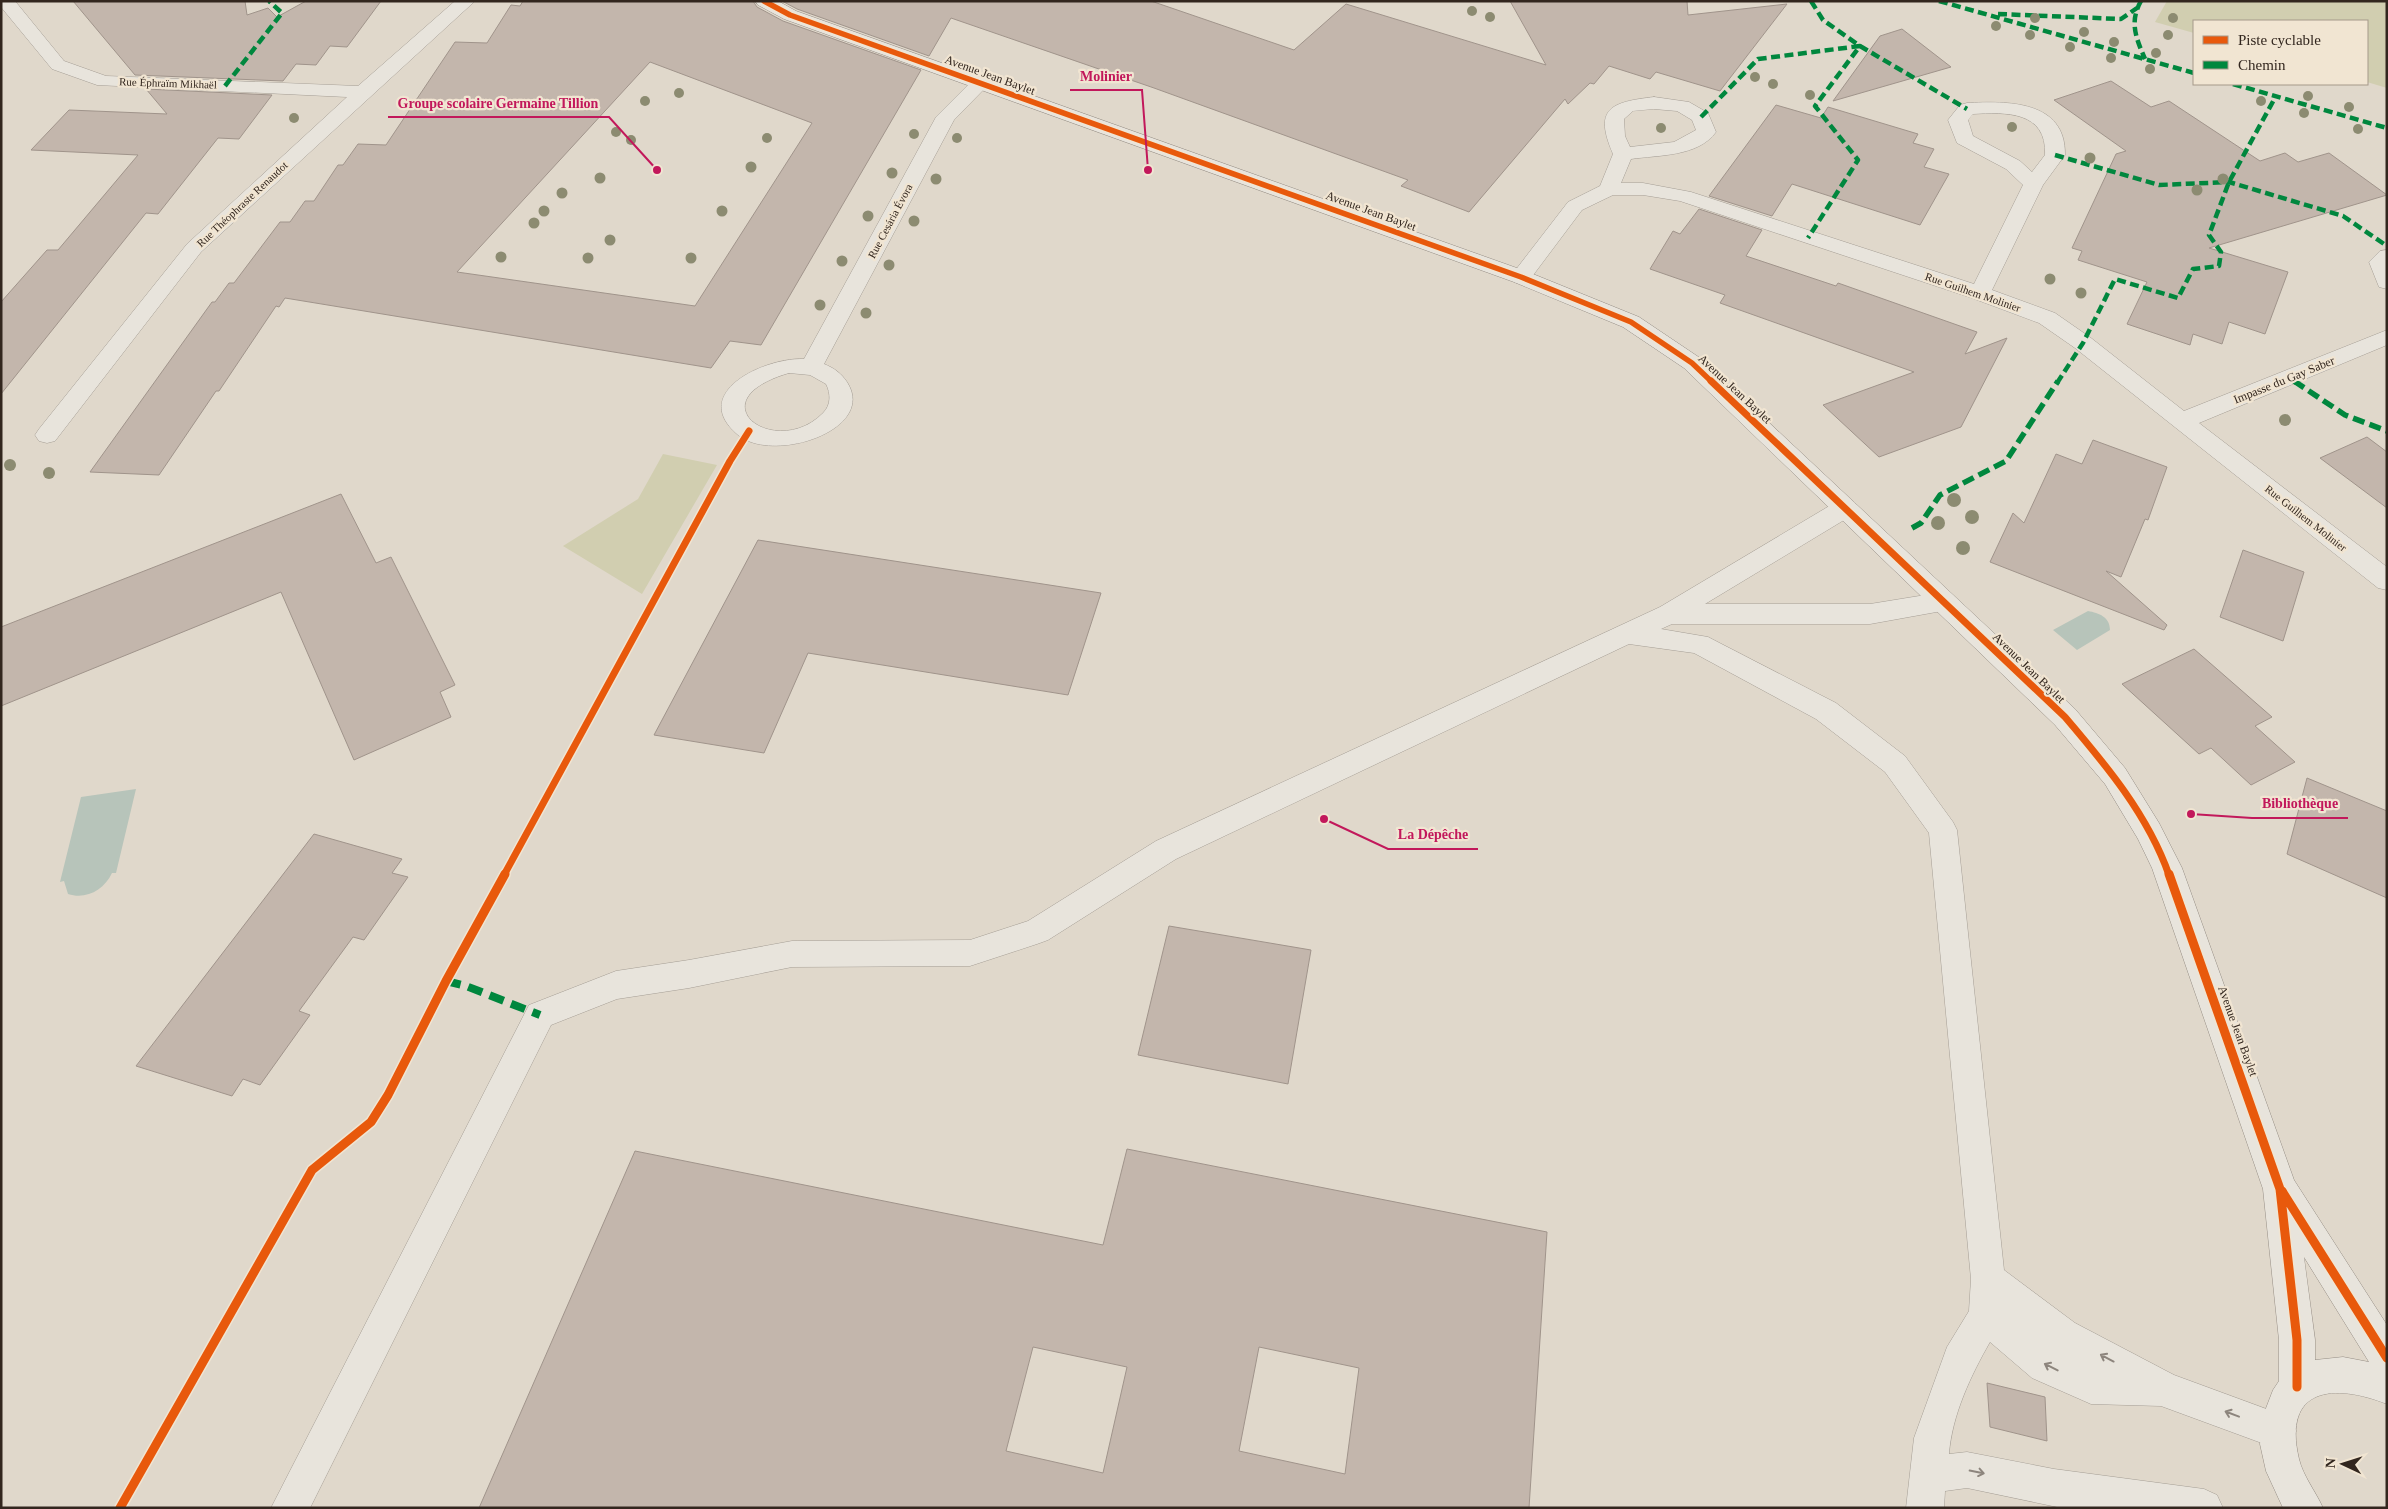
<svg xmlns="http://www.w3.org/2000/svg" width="2388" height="1509" font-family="'Times New Roman',serif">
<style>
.green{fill:#d1ceb0}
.water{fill:#b7c4ba}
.building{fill:#c3b6ac;stroke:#a0948b;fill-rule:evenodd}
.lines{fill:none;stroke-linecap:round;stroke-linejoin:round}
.lane-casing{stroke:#a59e95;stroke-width:1}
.street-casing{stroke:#a59e95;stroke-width:1}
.secondary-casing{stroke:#958d84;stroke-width:1}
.lane{fill:#e8e4dc;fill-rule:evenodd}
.street{fill:#e8e4dc;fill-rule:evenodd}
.secondary{fill:#e8e4dc;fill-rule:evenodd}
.quiet-far2{stroke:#00873e;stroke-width:4.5;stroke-dasharray:9 4.5;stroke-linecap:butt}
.quiet-far1{stroke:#00873e;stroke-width:5.5;stroke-dasharray:12 5.5;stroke-linecap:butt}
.quiet{stroke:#00873e;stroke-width:8;stroke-dasharray:15 8;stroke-linecap:butt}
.cycleway-far2-casing{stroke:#f1e5d2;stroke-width:8}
.cycleway-far1-casing{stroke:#f1e5d2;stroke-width:10}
.cycleway-casing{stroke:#f1e5d2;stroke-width:12}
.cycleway-far2{stroke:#e8590c;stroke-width:5.5}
.cycleway-far1{stroke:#e8590c;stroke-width:7}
.cycleway{stroke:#e8590c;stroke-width:9}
.tree{fill:#8c8b71}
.oneway{stroke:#8d857d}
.labels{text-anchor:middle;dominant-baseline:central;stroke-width:4.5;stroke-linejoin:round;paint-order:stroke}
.far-street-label{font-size:11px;fill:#32261e;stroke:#f1e5d2}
.street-label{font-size:12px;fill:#32261e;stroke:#f1e5d2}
.leader{fill:none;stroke:#c2185b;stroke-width:2}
.callout-dot{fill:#c2185b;stroke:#f1e5d2;stroke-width:2}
.callout-label{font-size:14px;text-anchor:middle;font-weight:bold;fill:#c2185b;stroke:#f1e5d2;stroke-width:4.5;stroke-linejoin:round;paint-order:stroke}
</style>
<rect width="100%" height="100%" fill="#e0d8cb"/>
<path class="green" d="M2167,1h220v87l-20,-6v-61h-173v12l-39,-11z
M663,454l54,11 -75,129 -79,-48 75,-47z"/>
<path class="water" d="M2088,611c11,2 22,6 22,19l-33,20 -24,-20z
M136,789l-20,84h-4c-8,17 -26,27 -44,21l-4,-13 -4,1 21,-85z"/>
<path class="building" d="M73,1h172l2,14 21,-7 9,9 29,-16h75l-34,46 -17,-1 -14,19 -20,-1 -13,17 -148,-6z
M523,1h230l4,6 26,14 138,49 -160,275 -31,-4 -19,27 -426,-70 -6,9 -3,-1 -57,85h-3l-57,84 -69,-3 122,-170h3l14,-19h5l46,-61h10l15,-21h9l24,-36h5l15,-21 28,1 69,-103 32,1 24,-38 9,1zM650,62l162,61 -117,183 -238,-34z
M782,1h369l143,49 52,-46 200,61 -36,-64h177l1,14 99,-11 -67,87 -64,-19 -6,7 -41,-13 -15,18 -4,-1 -22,21 -3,-5 -96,113 -68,-26 7,-6 -254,-92 -203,-70 -22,38 -132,-47z
M1902,29l49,38 -118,34 47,-65z
M2111,81l40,26 18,-6 91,60 25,-8 13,9 31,-9 58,42 -178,53 79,24 -23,62 -36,-12 -7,22 -29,-10 -3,11 -63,-21 20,-42 -69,-22 4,-9 -10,-3 44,-94 10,-3 -72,-51z
M146,89l126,6 -33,44 -21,-1 -60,76 -12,-1 -145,181v-92l46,-52h11l80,-95 -107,-5 38,-40 98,4z
M1776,105l45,13 7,-11 90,27 -5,9 21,6 -10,18 25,7 -29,51 -128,-41 -20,32 -63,-20z
M1699,209l63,21 -16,26 90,30 2,-3 139,49 -12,22 42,-16 -46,89 -82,30 -56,-52 91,-33 -194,-69 5,-8 -75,-26 23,-38 7,3z
M2367,437l20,15v56l-67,-50z
M2093,440l74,27 -19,53 -3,-1 -24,58 -15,-6 61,54 -3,5 -174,-68 23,-49 11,10 32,-69 26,10z
M341,494l35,69 15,-6 64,128 -15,7 11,25 -97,43 -73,-168 -280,114v-79z
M758,540l343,53 -33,102 -260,-42 -44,100 -110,-18z
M2243,550l61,22 -21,69 -63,-24z
M2194,649l78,68 -17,9 40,36 -44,23 -40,-37 -12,6 -77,-70z
M2307,778l80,33v87l-100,-44z
M314,834l88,25 -10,14 16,4 -44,63 -11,-3 -54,74 11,4 -50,70 -17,-6 -11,17 -96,-30z
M1169,926l142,24 -23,134 -150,-29z
M1127,1149l420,83 -18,276h-1050l156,-357 468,94zM1033,1347l94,20 -24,106 -97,-22zM1259,1347l100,21 -14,106 -106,-23z
M1987,1383l58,14 2,44 -57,-14z"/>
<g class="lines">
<g class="lane-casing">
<path id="lane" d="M1845,499l9,3 3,6 -3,6 -149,90h165l74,-12 9,3 4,7 -4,7 -83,15h-198l-11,5 47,8 128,66 69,53 48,66 4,8 47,440 71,53 99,52 117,43 5,13 -5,13 -13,5 -117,-43 -70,-2 -59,-26 -42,-36c-19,33 -38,73 -41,112l18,-2 87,17 150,20 13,6 6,13h-161l-95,-20 -22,3 -1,17h-38l8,-70 33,-91 22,-36 2,-32 -42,-446 -44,-61 -69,-53 -122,-66 -65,-9 -453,215 -128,81 -11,4 -67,22 -178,1 -103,21 -72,11 -66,26 -241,483h-39l258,-503 87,-34 73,-11 103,-19 178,-1 58,-19 128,-80 504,-234 176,-105z"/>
</g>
<g class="street-casing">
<path id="street" d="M1,1h14l49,60 42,15 252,10 97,-85h20l-274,251 -146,189 -8,2 -8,-2 -4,-6 4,-6 148,-185 160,-147 -250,-12 -45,-16 -51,-62z
M981,77l7,2 2,4 -36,37 -130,244c10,4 17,9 23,18 31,48 -74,82 -109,53 -51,-43 29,-78 66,-76l132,-242 38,-38zM789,373l21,2 16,9c5,10 5,21 -3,29 -47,48 -130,-12 -34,-40z
M1654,97l35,5 19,11 8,19c-18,25 -58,23 -85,27l-10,24h22l48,9 283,92 49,-99 -17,-16 -49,-26 -9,-23 12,-15 7,-2c40,-2 99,-3 98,52l-22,30 -51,105 63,23 36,25 93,73 203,-81v15l-188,78 188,144v23l-9,-2 -303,-240 -36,-25 -67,-25 -292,-97 -37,-6h-30l-31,15 -54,72 -7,2 -7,-2 -4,-5 4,-5 54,-70 32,-16 13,-32c-20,-46 -2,-52 41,-57zM1654,109l23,2 15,9 4,10 -22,12 -44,5 -5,-11 -1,-17 9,-8zM1973,114c33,-2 74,-3 72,41l-13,17 -12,-11 -47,-25 -5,-16z
M2387,250v39l-8,-2 -10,-25 11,-11z"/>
</g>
<g class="secondary-casing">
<path id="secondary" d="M755,1h23l18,10 732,261 111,45 61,41 375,351 50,59 34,55 23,45 112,312 93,145v79c-53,-21 -105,-17 -88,55 4,17 17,33 24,49h-40l-17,-37 -6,-27 3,-28 10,-26 6,-9v-41l-16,-151 -111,-321 -14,-29 -33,-55 -50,-59 -371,-357 -61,-41 -109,-45 -730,-263 -26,-14zM2304,1257l65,105 -26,-5 -28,3v-20z"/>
</g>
<use href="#lane" class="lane"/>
<use href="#street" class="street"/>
<use href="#secondary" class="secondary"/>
<path class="quiet-far2" d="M1811,1l12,19 37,26 107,63
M1939,1l255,72
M2141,1c-12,21 -5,37 4,58
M1998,14l123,5 16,-11
M2233,84l154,44
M225,86l57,-73 -13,-12
M1701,117l57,-58 102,-13 -45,60 43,54 -50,78
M2055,155l104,30 70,-3 114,34 44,30
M2289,378l7,5
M2057,383l26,-40 32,-64 63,19 15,-29 26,-3 2,-14 -12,-17 20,-53 47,-86"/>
<path class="quiet-far1" d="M2294,381l51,34 42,16
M1912,528l9,-5 19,-28 66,-34 52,-80"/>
<path class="quiet" d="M446,981l20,5 74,29"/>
<g class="cycleway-far2-casing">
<path id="cycleway-far2" d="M764,1l26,14 731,262 110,45 61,41 21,20"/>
</g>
<g class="cycleway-far1-casing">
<path id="cycleway-far1" d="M1711,381l354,336c41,48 83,98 104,158
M504,875l226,-414 19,-30"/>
</g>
<g class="cycleway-casing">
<path id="cycleway" d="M2169,874l111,315 17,151v47
M2282,1191l105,167
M120,1508l192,-338 59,-48 17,-27 58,-114 59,-107"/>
</g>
<use href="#cycleway-far2" class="cycleway-far2"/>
<use href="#cycleway-far1" class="cycleway-far1"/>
<use href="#cycleway" class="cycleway"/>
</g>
<g class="tree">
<circle cx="1472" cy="11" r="5"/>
<circle cx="1490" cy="17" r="5"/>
<circle cx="2035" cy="18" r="5"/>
<circle cx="2173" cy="18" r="5"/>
<circle cx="1996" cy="26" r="5"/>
<circle cx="2084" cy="32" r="5"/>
<circle cx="2030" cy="35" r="5"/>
<circle cx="2168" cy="35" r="5"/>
<circle cx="2114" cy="42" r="5"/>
<circle cx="2070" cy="47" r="5"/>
<circle cx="2156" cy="53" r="5"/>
<circle cx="2111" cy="58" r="5"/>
<circle cx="2150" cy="69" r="5"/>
<circle cx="1755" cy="77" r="5"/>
<circle cx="1773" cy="84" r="5"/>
<circle cx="679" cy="93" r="5"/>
<circle cx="1810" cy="95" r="5"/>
<circle cx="2308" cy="96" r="5"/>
<circle cx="645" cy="101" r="5"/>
<circle cx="2261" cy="101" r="5"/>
<circle cx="2349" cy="107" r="5"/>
<circle cx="2304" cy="113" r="5"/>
<circle cx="294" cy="118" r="5"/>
<circle cx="2012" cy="127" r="5"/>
<circle cx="1661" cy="128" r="5"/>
<circle cx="2358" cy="129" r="5"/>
<circle cx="616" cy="132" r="5"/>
<circle cx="914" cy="134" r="5"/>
<circle cx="767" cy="138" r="5"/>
<circle cx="957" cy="138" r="5"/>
<circle cx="631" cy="140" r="5"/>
<circle cx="2090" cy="158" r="5.5"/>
<circle cx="751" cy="167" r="5.5"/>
<circle cx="892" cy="173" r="5.5"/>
<circle cx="600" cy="178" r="5.5"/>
<circle cx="936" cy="179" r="5.5"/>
<circle cx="2223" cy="179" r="5.5"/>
<circle cx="2197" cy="190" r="5.5"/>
<circle cx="562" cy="193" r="5.5"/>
<circle cx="544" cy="211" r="5.5"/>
<circle cx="722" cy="211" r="5.5"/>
<circle cx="868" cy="216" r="5.5"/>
<circle cx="914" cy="221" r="5.5"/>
<circle cx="534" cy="223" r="5.5"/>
<circle cx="610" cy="240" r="5.5"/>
<circle cx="501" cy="257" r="5.5"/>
<circle cx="588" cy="258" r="5.5"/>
<circle cx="691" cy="258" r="5.5"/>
<circle cx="842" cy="261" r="5.5"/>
<circle cx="889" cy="265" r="5.5"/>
<circle cx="2050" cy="279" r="5.5"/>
<circle cx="2081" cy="293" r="5.5"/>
<circle cx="820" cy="305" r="5.5"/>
<circle cx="866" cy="313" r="5.5"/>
<circle cx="2285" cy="420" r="6"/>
<circle cx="10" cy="465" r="6"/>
<circle cx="49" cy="473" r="6"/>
<circle cx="1954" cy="500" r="7"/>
<circle cx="1972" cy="517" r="7"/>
<circle cx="1938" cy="523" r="7"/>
<circle cx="1963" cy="548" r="7"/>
</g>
<defs><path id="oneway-shaft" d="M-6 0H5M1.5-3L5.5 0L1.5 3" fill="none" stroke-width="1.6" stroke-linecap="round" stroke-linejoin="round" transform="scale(1.25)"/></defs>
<g class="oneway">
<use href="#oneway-shaft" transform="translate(2107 1358) rotate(-152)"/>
<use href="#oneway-shaft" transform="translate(2051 1367) rotate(-153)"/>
<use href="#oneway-shaft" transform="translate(2232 1414) rotate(-159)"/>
<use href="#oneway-shaft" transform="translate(1977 1472) rotate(11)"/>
</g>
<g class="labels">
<g class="far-street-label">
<text transform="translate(168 83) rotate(2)">Rue Éphraïm Mikhaël</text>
<text transform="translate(242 204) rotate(-43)">Rue Théophraste Renaudot</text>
<text transform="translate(890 221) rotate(-62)">Rue Cesária Évora</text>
<text transform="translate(1973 292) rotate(19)">Rue Guilhem Molinier</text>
<text transform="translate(2306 518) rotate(38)">Rue Guilhem Molinier</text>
</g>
<g class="street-label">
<text transform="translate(990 75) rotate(20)">Avenue Jean Baylet</text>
<text transform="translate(1371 211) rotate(20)">Avenue Jean Baylet</text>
<text transform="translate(2284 380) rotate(-22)">Impasse du Gay Saber</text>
<text transform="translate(1735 389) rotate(43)">Avenue Jean Baylet</text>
<text transform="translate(2029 668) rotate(44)">Avenue Jean Baylet</text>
<text transform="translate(2238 1031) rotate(70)">Avenue Jean Baylet</text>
</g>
</g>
<path class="leader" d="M1148 170L1142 90H1070M657 170L609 117H388M2191 814L2252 818H2348M1324 819L1388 849H1478"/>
<g class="callout-dot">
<circle cx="1148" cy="170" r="5"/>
<circle cx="657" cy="170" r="5"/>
<circle cx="2191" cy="814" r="5"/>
<circle cx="1324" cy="819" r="5"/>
</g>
<g class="callout-label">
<text x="1106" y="81">Molinier</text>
<text x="498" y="108">Groupe scolaire Germaine Tillion</text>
<text x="2300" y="808">Bibliothèque</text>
<text x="1433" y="839">La Dépêche</text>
</g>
<rect width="2388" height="1509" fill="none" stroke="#32261e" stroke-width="5"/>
<rect x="2193" y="20" width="175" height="65" fill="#f1e5d2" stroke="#a5998a"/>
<rect x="2203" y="36" width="25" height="8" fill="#e8590c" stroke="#a5998a"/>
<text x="2238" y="45" font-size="15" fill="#32261e">Piste cyclable</text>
<rect x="2203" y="61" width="25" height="8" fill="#00873e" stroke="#a5998a"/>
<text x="2238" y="70" font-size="15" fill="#32261e">Chemin</text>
<g transform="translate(2343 1464) rotate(274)" stroke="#f1e5d2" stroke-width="4" paint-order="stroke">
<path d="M0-4L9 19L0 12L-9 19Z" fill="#32261e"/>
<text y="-8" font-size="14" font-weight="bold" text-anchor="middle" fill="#32261e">N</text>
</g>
</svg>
